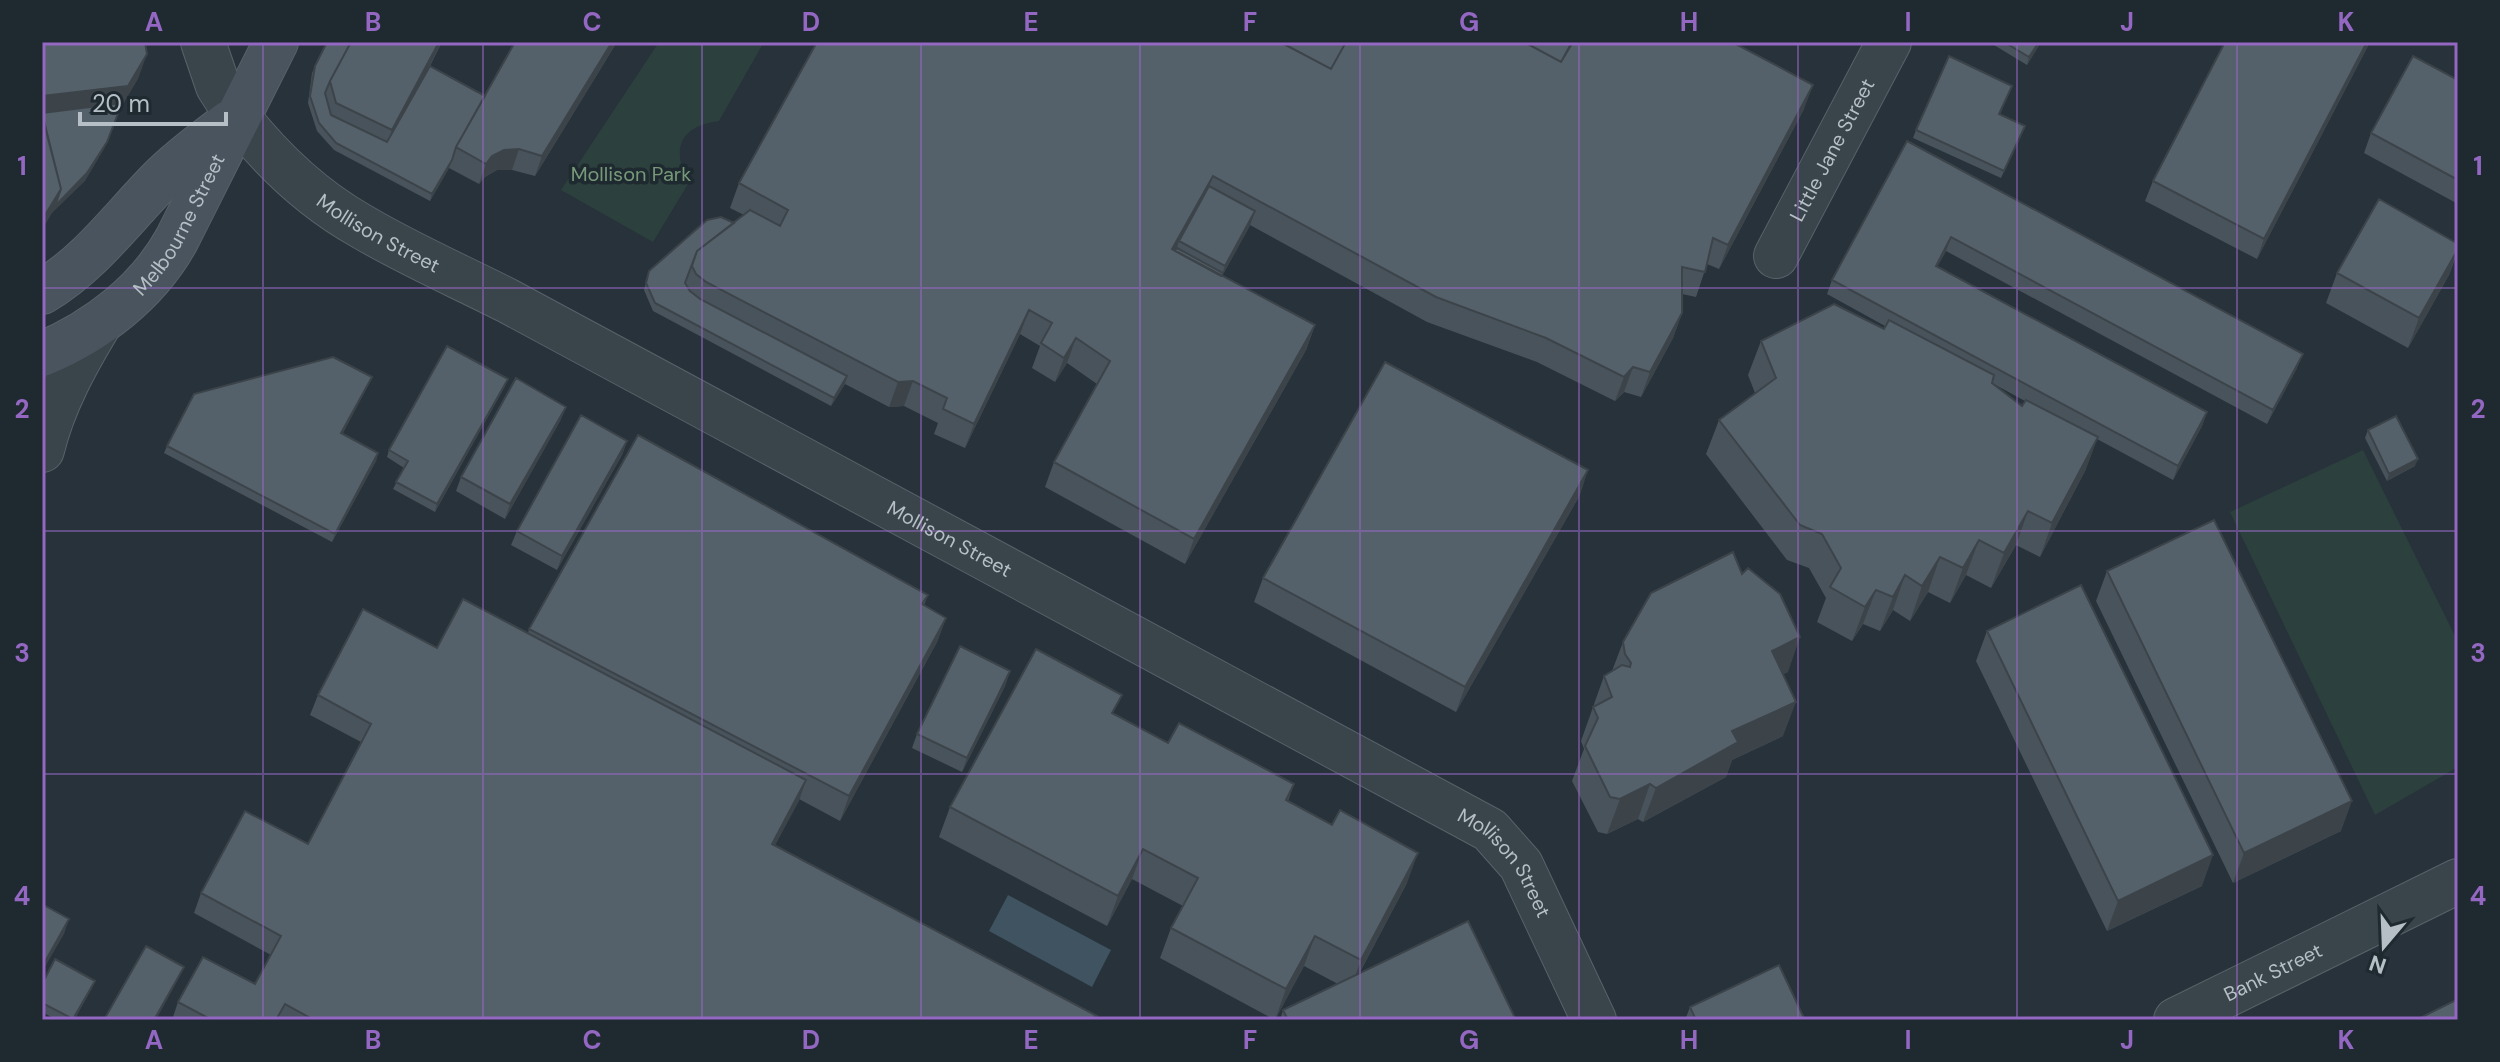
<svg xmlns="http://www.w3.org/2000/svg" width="2500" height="1062" font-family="'DM Sans',sans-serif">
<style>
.green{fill:#2c403d}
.water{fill:#3f5361}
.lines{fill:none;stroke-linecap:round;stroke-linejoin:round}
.minor-casing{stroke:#586269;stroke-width:46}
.tertiary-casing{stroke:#586269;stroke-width:46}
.secondary-casing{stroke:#586269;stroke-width:46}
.minor{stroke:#3a444b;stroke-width:44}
.tertiary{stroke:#3a444b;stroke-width:44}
.secondary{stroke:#49545e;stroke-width:44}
.wall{fill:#49535b;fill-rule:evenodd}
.shaded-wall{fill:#3c444a}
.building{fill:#55616a;stroke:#3c444a;stroke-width:2}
.grid{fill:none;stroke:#9367c2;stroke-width:2;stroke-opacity:0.55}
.labels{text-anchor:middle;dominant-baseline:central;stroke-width:7;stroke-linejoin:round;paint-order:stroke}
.street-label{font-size:20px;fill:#b6bfc6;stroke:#1f2930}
.park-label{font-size:20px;fill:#77997a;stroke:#1f2930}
.neatline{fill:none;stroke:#9367c2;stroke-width:3}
.grid-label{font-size:26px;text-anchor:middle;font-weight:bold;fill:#9367c2}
</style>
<rect width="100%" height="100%" fill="#27323b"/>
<path class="green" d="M659,42h105l-45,79c-41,6 -47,28 -31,63l-35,58 -92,-52z
M2363,450l95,192v125l-83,48 -145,-303z"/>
<path class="water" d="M1008,895l103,55 -19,37 -103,-56z"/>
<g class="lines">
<g class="minor-casing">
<g id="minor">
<path d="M203,42l15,44 20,31"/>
<path id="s1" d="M1776,256l113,-214"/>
<path id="s2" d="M2176,1020l282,-139"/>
</g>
</g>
<g class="tertiary-casing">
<g id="tertiary">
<path id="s3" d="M238,117c34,43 75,82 123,109 47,28 98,50 147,75l982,529 31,35 73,155"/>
<path d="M42,450c11,-46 34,-87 58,-127"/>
</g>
</g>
<g class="secondary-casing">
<g id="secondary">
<path d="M42,292c49,-29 81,-75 120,-114 21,-21 44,-37 67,-55"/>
<path id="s4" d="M42,354c55,-23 106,-62 135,-115l99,-197"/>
</g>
</g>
<use href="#minor" class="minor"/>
<use href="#tertiary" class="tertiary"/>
<use href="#secondary" class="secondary"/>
</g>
<path class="wall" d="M327,42h115l-14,28 57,26 30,-54h102l-82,134 -23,-6h-15l-12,7 -6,7 -30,-16 -19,33 -96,-51 -17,-19 -9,-28 4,-30z
M1989,42h52l-14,23z
M2225,42h145l-113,217 -112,-58 8,-20z
M2458,80v124l-94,-51 7,-20z
M2009,93l-9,21 22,19 -21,45 -88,-40 3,-8z
M1804,109l-85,160 -12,-5 -11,33 -14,-3v19l-9,25 -32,59 -17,-5 -9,9 -78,-39 -110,-40 -177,-97 -28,51 93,49 -9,25 -121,214 -140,-77 9,-25 43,-78 -30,-21 -12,19 -23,-14 8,-22 -20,-12 -55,114 -31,-14 4,-11 -34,-17 -15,1 -44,-23 -14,22 -178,-95 -9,-21 5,-19 85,-48 10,-8 -14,-7 9,-25z
M1907,141l390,227 -30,56 -321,-173 -9,16 270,145 -5,14 -29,54 -76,-41 -12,32 -45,86 -24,-12 -25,43 -25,-13 -16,28 -22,-11 -18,29 -17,-11 -13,21 -17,-7 -11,17 -35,-19 9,-24 -17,-30 -22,-8 -81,-106 13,-34 36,-27 -7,-18 13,-34 123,-12 1,-3 -58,-32 5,-14zM1992,383l33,18 -3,5z
M2458,244v7l-9,24 -41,73 -82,-45 11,-30z
M372,377l-30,57 36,19 -2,8 -44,81 -168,-89 3,-7z
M505,386l-70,126 -42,-23 11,-21 -17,-11 2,-7z
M566,407l-6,14 -55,98 -49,-28 5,-14z
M2368,430l47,36 -28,15 -22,-43z
M627,441l-5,14 -65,115 -46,-25 6,-14z
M1580,495l-124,217 -202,-110 9,-24z
M2107,571l234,260 -108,52 -137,-282z
M1742,574l46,98 -5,2v62l-51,24 -6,17 -83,45 -5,-3 -31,15 -9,-2 -26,-51 12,-32 -3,-8 23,-65 8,-5 11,-29z
M928,595l-4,10 22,13 -9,24 -97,179 -41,-22 -24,46 322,171 -2,4h-923l6,-18 77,-18 16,-29 -77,-42 7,-20 107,-49 53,-102 -51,-27 8,-20 119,-47 91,-15 1,-4z
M1987,631l215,255 -95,45 -131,-270z
M1010,671l-5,15 -43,86 -50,-24 5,-14z
M1115,714l53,29 126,41 -6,17 119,82 -48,91 157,46h-236l3,-10 55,-26 -34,-18 -29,54 -115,-62 11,-30 12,-22 -51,-27 -25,47 -168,-89 11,-30z
M42,984l50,4 -18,32h-17l-15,-8z
M1690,1007l115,13h-120z"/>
<path class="shaded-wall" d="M439,42h3l-57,108 7,-20z
M612,42h5l-82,134 7,-20z
M2039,42h2l-14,23 2,-8z
M2367,42h3l-113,217 7,-20z
M147,54l-9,25 -19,32 -15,38 -19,32 -33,32 -10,17v-10l19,-31 26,-16 -45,-53v-24z
M1813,85l-9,24 -85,160 9,-24z
M519,149l-7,21h-15l-12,7 -6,7 7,-20 6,-8 12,-6z
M452,160l-3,8 -19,33 2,-7z
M1213,176l-9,24 -25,41 -3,10 -4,-2z
M1255,211l-5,15 -30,54 5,-14z
M1951,237l-5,14 -16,29 6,-14z
M2458,249l-9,26 -41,73 11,-30z
M1029,310l-9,24 -55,114 9,-24z
M1682,313l-9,25 -32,59 9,-25z
M1315,325l-9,25 -121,214 9,-25z
M1076,338l-9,25 -12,19 9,-24z
M2303,354l-6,14 -30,56 6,-14z
M1633,367l-9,25 -9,9 9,-24z
M847,376l-2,8 -14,22 3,-8z
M372,377l-3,7 -30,57 2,-8z
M508,379l-3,7 -70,126 2,-8z
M913,381l-9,25 -15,1 9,-25z
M566,407l-6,14 -55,98 5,-15z
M2207,412l-5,14 -29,54 5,-14z
M2098,437l-13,34 -45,86 12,-34z
M627,441l-5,14 -65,115 5,-14z
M378,453l-2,8 -44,81 3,-8z
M2418,459l-3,7 -28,15 2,-7z
M1588,470l-8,25 -124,217 9,-25z
M2028,511l-12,34 -25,43 13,-35z
M1979,540l-13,35 -16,28 13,-35z
M1940,557l-12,35 -18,29 12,-35z
M1905,575l-12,35 -13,21 13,-34z
M1876,590l-13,34 -11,17 13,-34z
M946,618l-9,24 -97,179 9,-25z
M1800,637l-12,35 -28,13 12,-34z
M1010,671l-5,15 -43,86 5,-14z
M1796,702l-13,34 -51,24 -6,17 -83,45 13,-34 76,-57z
M806,780l-7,21 -34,63 7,-20z
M1650,784l-12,35 -31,15 13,-35z
M2352,801l-11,30 -108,52 11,-30z
M1143,849l-11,30 -25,47 11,-30z
M1418,853l-11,30 -57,107 11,-30z
M2213,855l-11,31 -95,45 11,-30z
M69,919l-5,15 -22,38v-5z
M1315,936l-11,30 -29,54 11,-31z
M184,967l-3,7 -25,46h-2z
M95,981l-3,7 -18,32h-1z"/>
<path class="building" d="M42,42h103l2,12 -19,32 -86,10z
M327,42h24l-21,39 -5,12 6,22 56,27 43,-76 55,30 -29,51 -4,13 -20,34 -96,-51 -17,-20 -9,-27 5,-30z
M351,42h88l-47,88 -56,-27 -6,-22z
M515,42h97l-70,114 -23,-7 -15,1 -12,6 -6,8 -30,-17z
M817,42h463l51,27 15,-27h178l37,20 12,-20h159l81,43 -85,160 -15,-7 -8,34 -23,-5v46l-32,59 -17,-5 -9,10 -78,-39 -110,-41 -223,-121 -41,73 143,76 -121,214 -140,-77 56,-101 -34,-23 -12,20 -23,-15 11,-20 -23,-13 -55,114 -31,-15 4,-11 -34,-17 -15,1 -192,-100 -10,-8 -4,-8 5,-15 53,-41 30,16 8,-16 -49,-27z
M1280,42h66l-15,27z
M1524,42h48l-11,20z
M2004,42h35l-10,15z
M2225,42h142l-103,197 -111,-58z
M1949,56l63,30 -13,28 26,12 -21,45 -88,-41z
M2413,56l45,24v100l-87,-47z
M122,103l-15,39 -20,31 -32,33 6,-17 -19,-76z
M42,115l19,74 -19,31z
M1907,141l396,213 -30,56 -322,-173 -15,29 271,146 -29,54 -346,-186z
M1209,186l46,25 -30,55 -46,-25z
M2379,199l79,45v5l-39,69 -82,-45z
M721,217l13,6 -37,28 -12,32 5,8 10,8 147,77 -13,22 -179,-95 -9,-20 3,-12 58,-51z
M1177,248l46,25 -2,3 -46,-25z
M1834,304l50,25 5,-9 105,55 -2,8 30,23 4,-6 72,37 -46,86 -24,-12 -24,42 -25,-13 -16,28 -23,-11 -18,29 -17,-11 -12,22 -17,-7 -11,17 -35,-20 11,-19 -19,-34 -22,-9 -81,-105 57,-42 -15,-37z
M447,346l61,33 -71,125 -41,-22 12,-21 -19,-11z
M333,357l39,20 -31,56 37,20 -43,81 -168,-88 27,-52z
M1385,362l203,108 -123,217 -202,-109z
M516,378l50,29 -56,97 -49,-27z
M581,415l46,26 -65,115 -45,-25z
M2396,416l22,43 -29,15 -21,-44z
M638,435l290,160 -6,9 24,14 -97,178 -320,-167z
M2214,520l138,281 -108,52 -137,-282z
M1733,552l9,22 6,-6 32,26 20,43 -28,14 24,51 -64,29 6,11 -82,46 -6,-4 -30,15 -10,-2 -25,-51 13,-28 -5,-11 19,-10 -8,-21 18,-11 8,2 1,-4 -6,-9 -2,-12 28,-49z
M2081,585l132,270 -95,46 -131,-270z
M463,599l343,181 -34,64 325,172 -8,4h-775l-29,-16 -9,16h-64l-34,-18 25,-45 52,27 26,-48 -80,-43 44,-82 63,33 63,-120 -53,-29 45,-86 74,39z
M960,646l50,25 -43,87 -50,-24z
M1036,649l86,46 -10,18 56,30 11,-20 115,61 -8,16 46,25 8,-15 78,43 -57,107 -46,-24 -29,53 -115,-61 27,-50 -55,-29 -25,47 -168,-89z
M42,904l27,15 -27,48z
M1468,921l48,99h-228l-5,-10z
M146,946l38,21 -30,53h-46l-3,-2z
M55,959l40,22 -22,38 -31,-16v-19z
M1779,965l26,55h-109l-6,-13z
M2458,999v21h-42z"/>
<path class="grid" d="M263,42v978M483,42v978M702,42v978M921,42v978M1140,42v978M1360,42v978M1579,42v978M1798,42v978M2017,42v978M2237,42v978M42,288h2416M42,531h2416M42,774h2416"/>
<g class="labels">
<g class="street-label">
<text stroke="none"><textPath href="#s1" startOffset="120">Little Jane Street</textPath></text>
<text stroke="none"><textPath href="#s4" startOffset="194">Melbourne Street</textPath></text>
<text stroke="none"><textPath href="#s3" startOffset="184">Mollison Street</textPath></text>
<text stroke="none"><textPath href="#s3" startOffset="832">Mollison Street</textPath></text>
<text stroke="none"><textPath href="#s3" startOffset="1480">Mollison Street</textPath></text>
<text stroke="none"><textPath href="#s2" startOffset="108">Bank Street</textPath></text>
</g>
<g class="park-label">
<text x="631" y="174">Mollison Park</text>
</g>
</g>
<rect width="2500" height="1062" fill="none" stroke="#1f2930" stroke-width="88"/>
<g transform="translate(2384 946) rotate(199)" stroke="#1f2930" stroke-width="6" paint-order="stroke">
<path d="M0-6L14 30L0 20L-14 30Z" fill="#b6bfc6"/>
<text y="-12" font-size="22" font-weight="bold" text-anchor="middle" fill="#b6bfc6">N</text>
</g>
<path d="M80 112v12h146v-12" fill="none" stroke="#b6bfc6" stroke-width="4"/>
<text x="92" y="112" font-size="24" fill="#b6bfc6" stroke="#1f2930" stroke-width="6" paint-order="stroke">20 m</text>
<rect x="44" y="44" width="2412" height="974" class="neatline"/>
<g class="grid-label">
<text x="154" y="31">A</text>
<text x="373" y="31">B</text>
<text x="592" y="31">C</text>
<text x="811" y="31">D</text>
<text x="1031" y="31">E</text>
<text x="1250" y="31">F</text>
<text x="1469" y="31">G</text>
<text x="1689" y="31">H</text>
<text x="1908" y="31">I</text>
<text x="2127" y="31">J</text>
<text x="2346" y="31">K</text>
<text x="22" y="175">1</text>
<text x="2478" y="175">1</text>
<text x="22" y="418">2</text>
<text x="2478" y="418">2</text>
<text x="22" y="662">3</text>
<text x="2478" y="662">3</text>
<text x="22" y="905">4</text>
<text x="2478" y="905">4</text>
<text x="154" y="1049">A</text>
<text x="373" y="1049">B</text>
<text x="592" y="1049">C</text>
<text x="811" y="1049">D</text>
<text x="1031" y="1049">E</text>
<text x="1250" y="1049">F</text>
<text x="1469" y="1049">G</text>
<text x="1689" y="1049">H</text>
<text x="1908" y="1049">I</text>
<text x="2127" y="1049">J</text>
<text x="2346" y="1049">K</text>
</g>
</svg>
